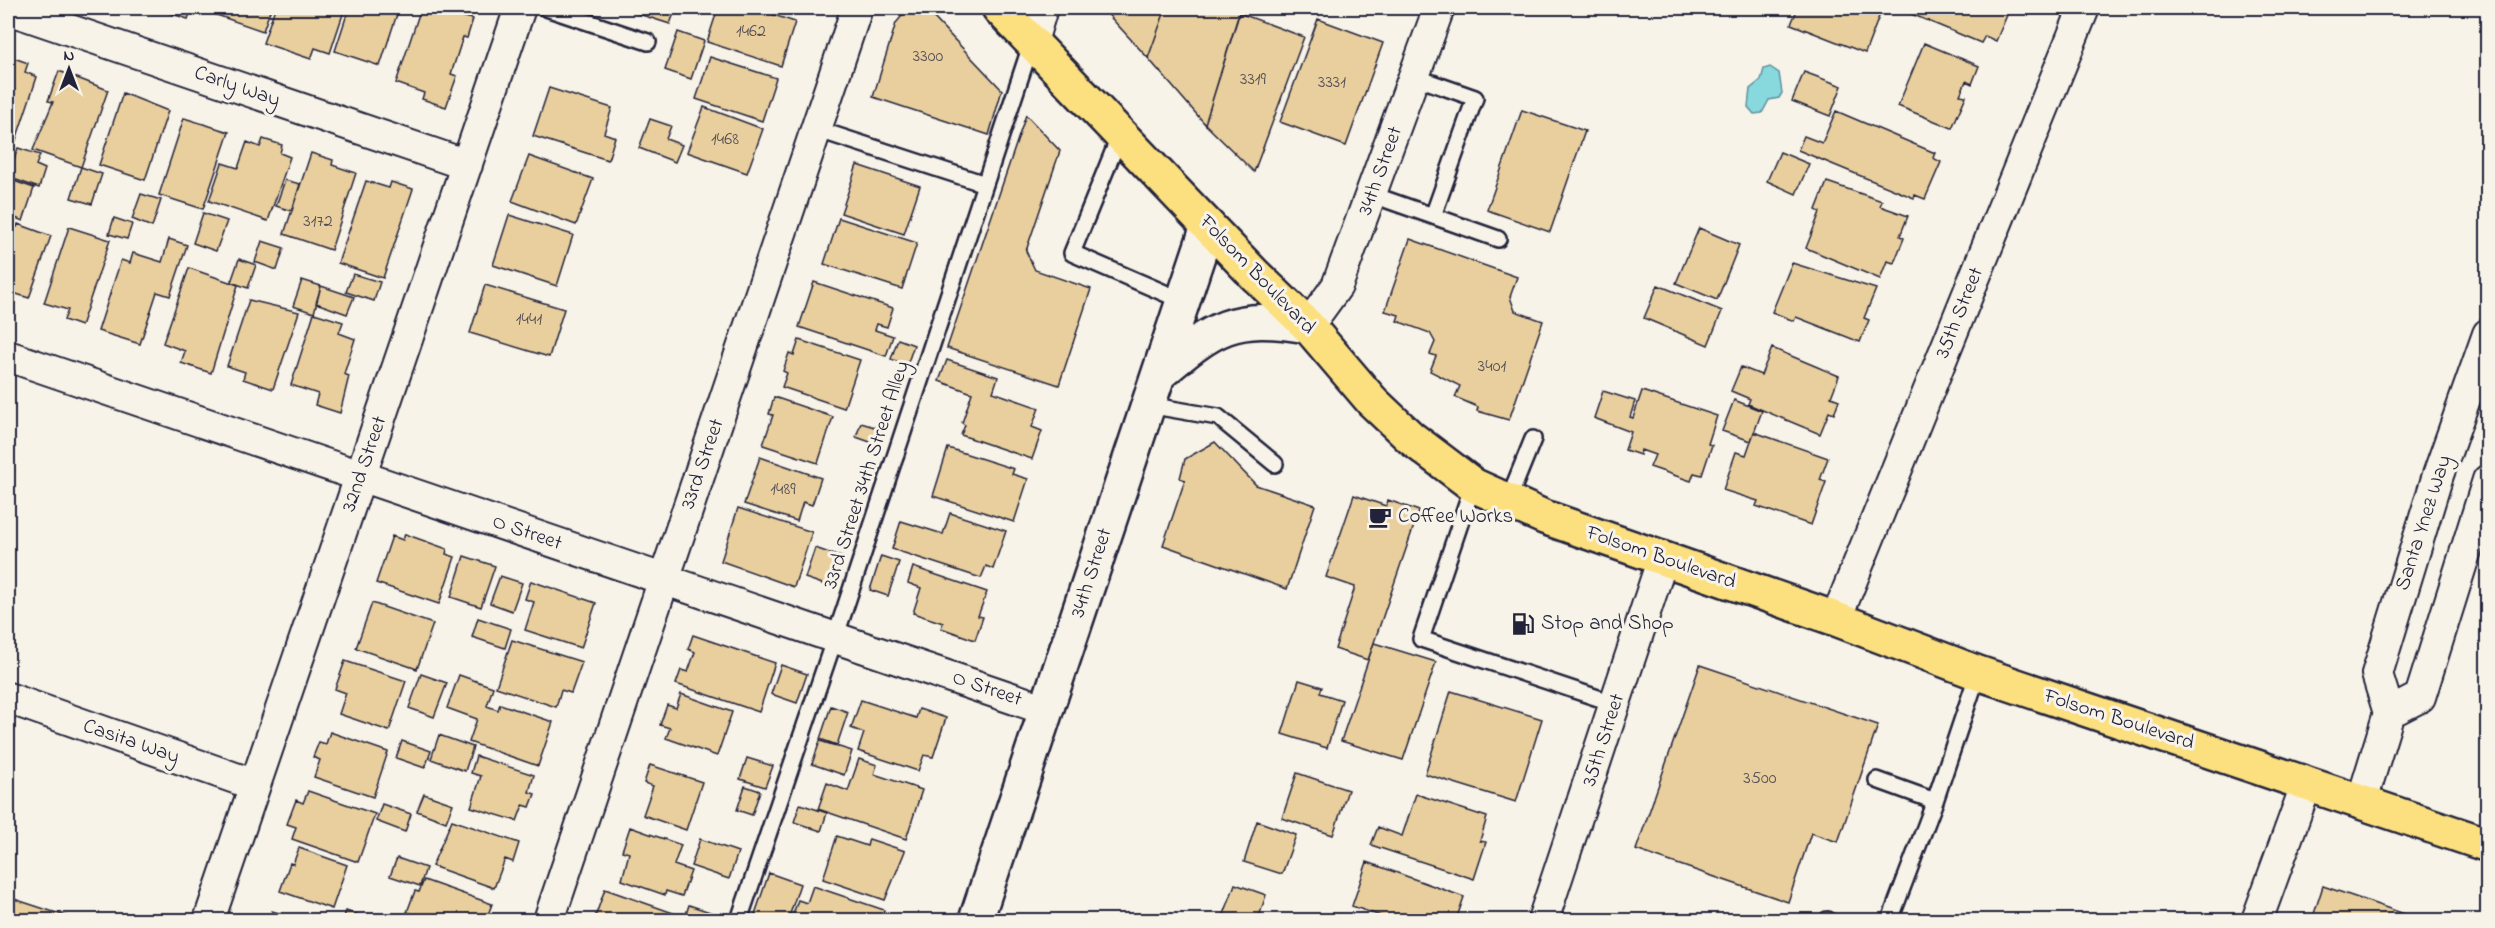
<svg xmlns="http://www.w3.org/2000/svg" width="2495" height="928" font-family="'Indie Flower',sans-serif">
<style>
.water{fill:#87d9de;stroke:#5f909d;stroke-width:1.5}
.building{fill:#e9cf9e;stroke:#22223b;stroke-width:1.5}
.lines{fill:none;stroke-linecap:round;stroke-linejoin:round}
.service-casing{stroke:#22223b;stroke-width:20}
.minor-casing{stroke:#22223b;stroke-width:34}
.tertiary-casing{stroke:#22223b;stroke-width:38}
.primary-casing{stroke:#22223b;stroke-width:38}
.service{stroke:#f7f3e8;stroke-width:15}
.minor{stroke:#f7f3e8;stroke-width:30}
.tertiary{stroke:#f7f3e8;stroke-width:33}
.primary{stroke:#fce080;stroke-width:33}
.labels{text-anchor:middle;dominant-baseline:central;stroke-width:6;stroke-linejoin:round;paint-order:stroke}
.number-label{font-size:18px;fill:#544d54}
.street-label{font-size:21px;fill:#22223b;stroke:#f7f3e8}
.poi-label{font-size:21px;fill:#22223b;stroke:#f7f3e8;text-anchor:start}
</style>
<rect width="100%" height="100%" fill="#f7f3e8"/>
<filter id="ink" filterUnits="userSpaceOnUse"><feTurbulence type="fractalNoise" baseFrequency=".0167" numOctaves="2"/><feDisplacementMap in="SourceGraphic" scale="12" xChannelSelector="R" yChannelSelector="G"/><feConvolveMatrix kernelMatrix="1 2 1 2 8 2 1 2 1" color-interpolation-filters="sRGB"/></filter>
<g filter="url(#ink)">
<path class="water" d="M1770,67l9,6 3,20 -3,5 -10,2 -7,13 -8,1 -6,-7 2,-18 11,-9 3,-11z"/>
<path class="building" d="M154,8h38l-4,11z
M206,8h65l-8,23 -58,-20z
M275,8h58l11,3 -14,42 -15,-5 -4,11 -48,-16z
M349,8h50l-19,58 -45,-15z
M421,8h29l11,3 -1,5 13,3 -6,19 -4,-1 -12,37 6,2 -11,31 -24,-8 2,-6 -28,-10z
M620,8h56l-6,16z
M718,8h35l42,14 -14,44 -74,-24z
M1102,8h64l-18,50z
M1166,8h75l-36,116 -57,-66z
M1798,8h66l16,6 -15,39 -74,-29z
M1911,8h99l-14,33 -11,-5 -4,7 -72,-30z
M916,9l15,6 71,75 -13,45 -116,-38 23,-74 10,-12z
M1239,13l65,24 -50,135 -49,-48z
M1318,19l65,24 -37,103 -66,-24z
M678,32l26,9 -13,38 -26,-9z
M1924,43l55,23 -7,18 -6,-3 -6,14 6,1 -14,32 -54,-22z
M8,56l20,7 -3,9 12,5 -22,66 -7,-3z
M710,57l66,21 -14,43 -66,-22z
M59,71l49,19 -27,77 -48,-17 20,-48 -5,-1z
M1804,72l38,14 -12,30 -38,-15z
M549,88l63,20 -8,25 11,4 -7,23 -75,-24z
M123,93l45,18 -23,69 -46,-15z
M704,107l59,22 -16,44 -60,-21z
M1522,110l63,21 -35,101 -63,-22z
M1836,111l99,42 -2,5 8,4 -16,37 -10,-4 -1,3 -116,-48 6,-14 18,7z
M1026,115l34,36 -34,100 9,19 56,19 -32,96 -112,-37z
M184,118l45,14 -26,77 -44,-14z
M650,119l21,7 -5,13 16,6 -7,17 -36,-14z
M263,139l19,6 -2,8 10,4 -22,64 -59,-20 13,-38 16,5 9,-26 13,5z
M18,148l22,7 -4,10 9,4 -6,19 -31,-11z
M1780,152l29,12 -13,30 -29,-13z
M311,153l22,7 -1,5 24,8 -25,77 -47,-16z
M529,156l64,23 -17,46 -64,-24z
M857,165l63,21 -16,48 -63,-21z
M81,167l21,7 -10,30 -21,-6z
M8,179l26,9 -11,33 -15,-6z
M285,180l15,4 -8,27 -16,-5z
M366,181l23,7 2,-6 22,7 -30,89 -45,-15z
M1827,182l55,19 -2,5 28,10 -8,20 4,2 -10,25 -7,-2 -7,18 -74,-31 14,-36 -4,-2z
M141,194l20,6 -9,27 -20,-8z
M203,213l24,8 -11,30 -23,-8z
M509,215l64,20 -16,51 -64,-21z
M114,218l18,6 -5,15 -18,-5z
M839,218l78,25 -15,46 -78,-25z
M8,224l9,3 1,-3 33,12 -22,62 -19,-6 -2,7z
M69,227l41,13 -29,86 -17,-6 4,-10 -24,-7z
M1699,228l40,17 -22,55 -41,-17z
M169,239l18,6 -17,51 -13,-4 -17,52 -42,-13 23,-71 9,3 3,-10 29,9z
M1410,239l107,38 -7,20 5,14 28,10 -34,99 -32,-9 1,-4 -23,-10 5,-11 -30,-15 6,-15 -6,-2 5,-12 -5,-9 -33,-12 2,-6 -14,-4z
M262,241l22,7 -7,22 -22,-8z
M239,259l17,6 -8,23 -17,-6z
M1792,263l84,26 -12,29 5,2 -9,22 -64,-25 -2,4 -22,-9z
M189,268l49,17 -27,88 -30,-10 4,-12 -22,-8z
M353,274l27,8 -6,19 -28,-9z
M302,280l19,6 -7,27 -21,-7z
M814,282l79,26 -6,19 -10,-3 -2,6 18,6 -7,20 -87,-29z
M485,285l79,24 -15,48 -79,-24z
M1658,285l64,26 -14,34 -64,-27z
M321,286l33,11 -7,17 -31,-11z
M249,300l50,12 -26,77 -30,-10 2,-7 -18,-6z
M314,313l29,9 -4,11 16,6 -11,35 5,2 -9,37 -25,-8 3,-11 -27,-9z
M898,339l16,6 -7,20 -16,-6z
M799,340l61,20 -16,48 -62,-21 5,-14 -4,-2 6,-18 5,2z
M1772,348l67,28 -8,21 8,3 -5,14 -5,-2 -9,22 -72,-30 2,-5 -19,-8 10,-24 20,8z
M947,360l51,17 -5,15 46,16 -7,19 10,4 -10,28 -71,-24 4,-10 -3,-2 10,-30 -33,-12z
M1603,391l32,10 -5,16 3,1 9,-27 75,25 -9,28 4,1 -10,30 -8,-2 -3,8 -41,-14 5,-12 -14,-5 -1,5 -15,-5 6,-18 -37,-14z
M774,397l59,20 -15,46 -55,-18 10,-30 -4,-1z
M1734,400l28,11 -11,30 -29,-10z
M861,423l20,6 -5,15 -20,-7z
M1754,432l74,26 -8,22 6,2 -15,43 -55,-19 2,-5 -35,-11 13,-38 10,3z
M1215,442l41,43 59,20 -28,84 -124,-44 22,-65 -5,-2 5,-19z
M948,448l66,21 -2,5 16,5 -14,43 -81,-26z
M760,457l61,21 -9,27 -9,-3 -6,19 -53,-17z
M1354,495l32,11 2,-6 31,11 -51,149 -33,-11 20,-62 -29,-10z
M738,508l74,24 -18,55 -73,-26z
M950,513l56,18 -13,38 -7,-3 -5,12 -89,-29 9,-28 42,13z
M405,534l42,15 -1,5 9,3 -16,47 -63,-21 16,-47 11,4z
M815,548l29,10 -10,30 -29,-10z
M464,556l31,10 -14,41 -30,-10z
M881,556l18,6 -11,34 -18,-6z
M913,567l74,25 -9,24 5,1 -8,23 -34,-12 2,-5 -30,-10 8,-25 -13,-5z
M500,576l22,7 -10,28 -22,-8z
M531,581l65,22 -15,45 -56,-18 9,-28 -9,-3z
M372,603l61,21 -16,45 -61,-21z
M478,618l33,11 -6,19 -33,-11z
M693,635l82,28 -16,49 -83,-28 5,-14 7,2 7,-20 -7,-3z
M512,640l70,22 -11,31 -10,-3 -5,17 -60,-20z
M1374,643l62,19 -33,98 -62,-19z
M345,661l61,20 -17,50 -50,-17 7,-21 -11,-4z
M781,665l26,9 -10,29 -26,-9z
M1700,665l178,60 -40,117 -27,-9 -23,69 -152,-52z
M421,674l26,9 -13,34 -25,-9z
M459,675l34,12 -6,19 11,4 2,-6 53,18 -15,44 -69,-24 8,-23 -30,-11z
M1299,680l23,7 -2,6 22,7 -15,48 -45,-14z
M1451,691l91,28 -26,83 -91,-28z
M681,694l51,18 -15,44 -51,-18 4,-10 -10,-3 7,-20 9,3z
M861,700l55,18 3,-9 27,9 -13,39 -9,-2 -6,16 -60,-20 6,-18 -13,-5z
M831,706l17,6 -11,33 -17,-6z
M330,732l58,20 -15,45 -59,-20 6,-17 -7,-3 6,-15 7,2z
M439,735l34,12 -8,24 -34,-12z
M402,741l29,10 -6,17 -29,-10z
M820,741l32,10 -8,24 -32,-11z
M476,756l58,19 -5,17 6,2 -5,13 -7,-2 -6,16 -46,-14 10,-31 -10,-3z
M747,758l26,8 -8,21 -25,-8z
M859,759l18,6 -3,9 48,16 -16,49 -88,-30 9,-26 21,8z
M650,765l52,17 -16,48 -43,-15 10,-29 -9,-3z
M1297,773l51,17 -15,45 -51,-17z
M745,786l15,5 -8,24 -15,-5z
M308,791l67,23 -17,48 -66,-23 4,-12 -9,-3 9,-24 7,3z
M424,794l29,10 -7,18 -29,-11z
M1416,794l71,23 -7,24 6,1 -12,37 -103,-34 7,-18 24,9z
M382,804l29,10 -6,18 -29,-11z
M800,804l27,9 -6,18 -27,-9z
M452,820l67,23 -6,19 -8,-3 -11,29 -62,-22z
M1257,821l39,14 -14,39 -38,-12z
M630,827l51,18 -7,20 17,6 -9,25 -16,-5 -1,4 -43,-15 7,-27 -7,-2z
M837,836l30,10 2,-7 36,12 -20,49 -62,-21z
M700,839l38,13 -9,27 -38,-13z
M299,848l48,17 -15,44 -52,-18 10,-28 3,1z
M397,858l29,10 -6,18 -30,-10z
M1367,862l97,35 -8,23h-64l-40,-14z
M769,873l31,11 -12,36h-35z
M424,880l68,24 -6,16h-67l2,-3 -14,-5 8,-21 4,1z
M1235,884l31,11 -8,25h-36z
M813,886l71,24 -3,10h-90l7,-20 9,3z
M2323,886l99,34h-110z
M605,889l71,25 -2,6h-80z
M8,897l70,23h-70z
M689,905l36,12 -1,3h-40z
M272,911l29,9h-32z
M346,911l29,9h-32z
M1339,914l18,6h-20z"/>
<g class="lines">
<g class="service-casing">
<path id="service" d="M546,8l102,34
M1415,77l60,21 -42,118 65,23
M816,129l169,55
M1120,135l-48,118 111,48
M1373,195l60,21
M1148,405l70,12 57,47
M1473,485l-52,154 195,65
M1507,503l26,-64
M1877,780l58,21
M739,920l105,-309 188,-569
M1827,920h1
M1890,920l45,-119 43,-128"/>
</g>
<g class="minor-casing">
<path id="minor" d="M8,9l459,156
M1032,42l10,-34
M1308,326l29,-40 102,-278
M8,356l1039,354
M1836,619l248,-611
M8,698l247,87
M2389,713l31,-16 68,-217
M2362,801l27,-88 -12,-39 61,-199 50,-141
M209,920l311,-912
M549,920l308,-912
M1543,920l120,-362
M2257,920l50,-137"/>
</g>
<g class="tertiary-casing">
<path id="tertiary" d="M1159,374c55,-47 74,-61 149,-48
M976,920l232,-694"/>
</g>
<g class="primary-casing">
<path id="primary" d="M999,8l255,266 54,52 64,75 39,37 62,47 71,32 292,102 142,54 510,172"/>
</g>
<use href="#service" class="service"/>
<use href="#minor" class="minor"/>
<use href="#tertiary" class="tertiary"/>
<use href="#primary" class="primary"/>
</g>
</g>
<defs>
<g id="cafe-bare" transform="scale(1.8)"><path d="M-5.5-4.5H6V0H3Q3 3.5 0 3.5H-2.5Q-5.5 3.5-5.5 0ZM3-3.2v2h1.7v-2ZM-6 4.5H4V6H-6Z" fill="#22223b" stroke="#f7f3e8" stroke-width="2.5" paint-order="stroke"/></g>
<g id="fuel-bare" transform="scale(1.8)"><path d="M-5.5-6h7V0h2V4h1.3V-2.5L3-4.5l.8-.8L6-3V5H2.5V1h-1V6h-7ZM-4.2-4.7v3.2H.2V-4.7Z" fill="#22223b" stroke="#f7f3e8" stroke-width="2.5" paint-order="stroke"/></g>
</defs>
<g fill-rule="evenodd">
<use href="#cafe-bare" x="1380" y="517"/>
<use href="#fuel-bare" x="1523" y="624"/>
</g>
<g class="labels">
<g class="number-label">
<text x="751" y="32">1462</text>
<text x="928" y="57">3300</text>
<text x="1253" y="80">3319</text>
<text x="1332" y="83">3331</text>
<text x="725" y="140">1468</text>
<text x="318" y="222">3172</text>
<text x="529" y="320">1441</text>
<text x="1492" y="367">3401</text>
<text x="783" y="490">1489</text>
<text x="1760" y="779">3500</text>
</g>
<g class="street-label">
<text transform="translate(237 87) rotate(19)">Carly Way</text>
<text transform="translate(1381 171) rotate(-70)">34th Street</text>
<text transform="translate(1257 275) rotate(46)">Folsom Boulevard</text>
<text transform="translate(1960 313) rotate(-68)">35th Street</text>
<text transform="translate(365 464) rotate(-71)">32nd Street</text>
<text transform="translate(703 464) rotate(-71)">33rd Street</text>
<text transform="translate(867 475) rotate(-72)">33rd Street 34th Street Alley</text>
<text transform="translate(2424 523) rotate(-72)">Santa Ynez Way</text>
<text transform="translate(527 533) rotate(19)">O Street</text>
<text transform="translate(1661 558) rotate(19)">Folsom Boulevard</text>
<text transform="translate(1092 573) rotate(-72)">34th Street</text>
<text transform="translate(987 689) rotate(19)">O Street</text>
<text transform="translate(2119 720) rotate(18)">Folsom Boulevard</text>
<text transform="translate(1604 740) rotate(-72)">35th Street</text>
<text transform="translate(131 742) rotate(19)">Casita Way</text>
</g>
<g class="poi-label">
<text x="1398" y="517">Coffee Works</text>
<text x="1541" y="624">Stop and Shop</text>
</g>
</g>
<rect width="2495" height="928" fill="none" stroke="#f7f3e8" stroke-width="30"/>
<rect x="15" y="15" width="2465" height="898" fill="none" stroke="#22223b" stroke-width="2" filter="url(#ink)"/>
<g transform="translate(69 69)" stroke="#f7f3e8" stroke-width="4.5" paint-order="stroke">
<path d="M0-4.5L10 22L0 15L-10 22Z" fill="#22223b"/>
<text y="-9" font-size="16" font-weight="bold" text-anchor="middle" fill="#22223b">N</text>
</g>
</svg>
